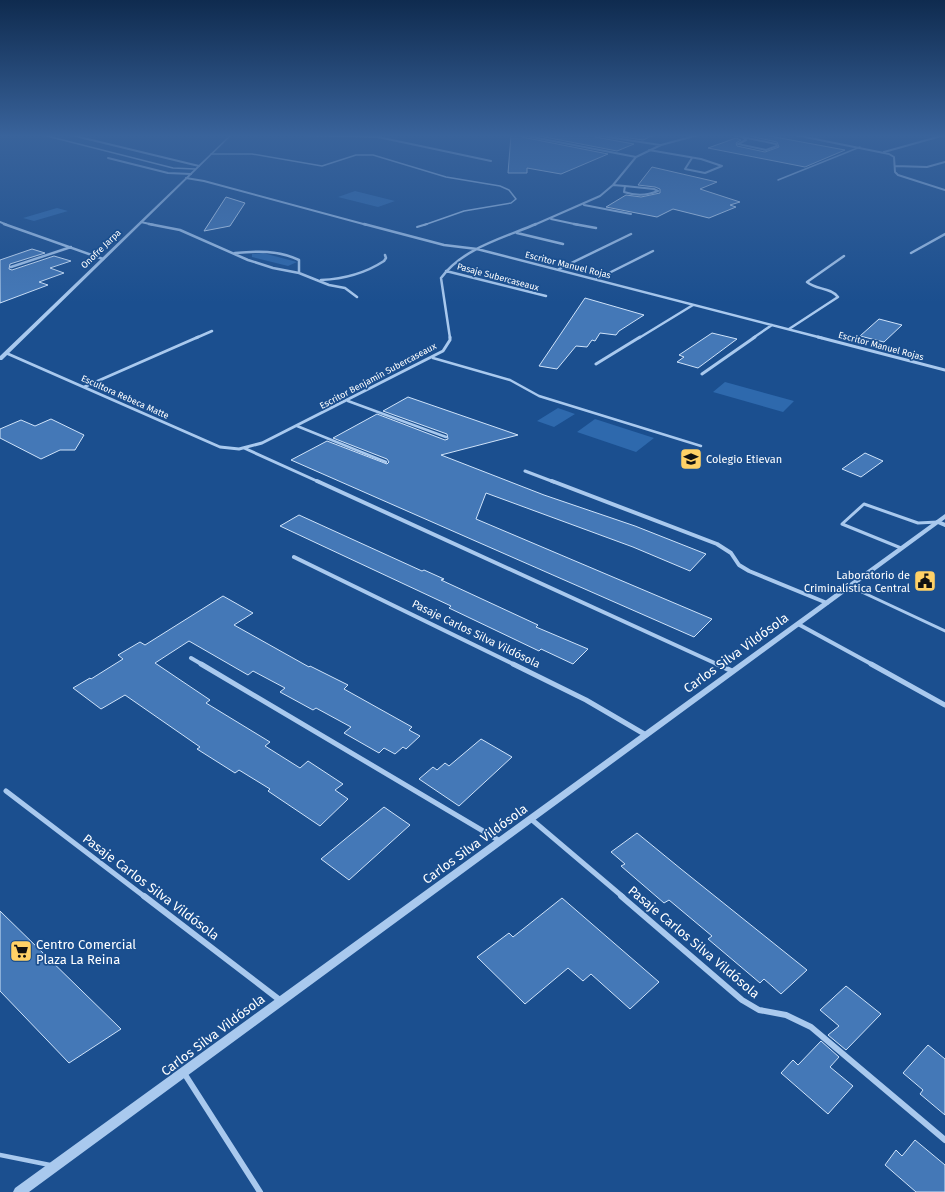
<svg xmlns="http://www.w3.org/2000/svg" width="945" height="1192" font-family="'Fira Sans',sans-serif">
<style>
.green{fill:#2e69ad}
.building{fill:#4478b7;stroke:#cfe3fa}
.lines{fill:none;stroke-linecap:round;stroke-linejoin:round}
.service-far4{stroke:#a9c9ee;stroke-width:1.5}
.service-far3{stroke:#a9c9ee;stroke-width:2}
.service-far2{stroke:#a9c9ee;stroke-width:2.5}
.service-far1{stroke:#a9c9ee;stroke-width:3}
.service{stroke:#a9c9ee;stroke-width:4.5}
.minor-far5{stroke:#a9c9ee;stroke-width:2}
.minor-far4{stroke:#a9c9ee;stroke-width:2.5}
.minor-far3{stroke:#a9c9ee;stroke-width:3}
.minor-far2{stroke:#a9c9ee;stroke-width:4}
.minor-far1{stroke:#a9c9ee;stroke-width:5}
.minor{stroke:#a9c9ee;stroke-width:6}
.tertiary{fill:#a9c9ee;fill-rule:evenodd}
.labels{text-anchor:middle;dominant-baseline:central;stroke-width:3.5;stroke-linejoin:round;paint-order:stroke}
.far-street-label{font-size:9px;fill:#fff;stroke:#1b4f8f}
.poi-label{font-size:11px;fill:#fff;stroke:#1b4f8f;text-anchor:start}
.street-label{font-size:11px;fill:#fff;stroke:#1b4f8f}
.near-street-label{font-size:13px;fill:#fff;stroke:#1b4f8f}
.near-poi-label{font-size:13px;fill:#fff;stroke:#1b4f8f;text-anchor:start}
</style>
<rect width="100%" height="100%" fill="#1b4f8f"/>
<path class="green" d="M355,191l40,10 -17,6 -40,-10z
M57,208l11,3 -34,10 -11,-3z
M263,253l34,9 -9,4 -36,-9v-3z
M725,382l69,19 -11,11 -70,-20z
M558,408l17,6 -21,13 -17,-6z
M595,419l59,19 -18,14 -59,-20z"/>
<path class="building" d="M511,135h9l2,2 86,17 -47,20 -34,-6v5h-19z
M534,135h59l2,2 39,7 -17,7z
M609,135h45l-11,5z
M745,135h19l81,15 -40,17 -97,-19 28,-10 5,2 -5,3 1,3 28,6 14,-5 -2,-5z
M652,167l65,15 -17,7 40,13 -10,3 6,2 -27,11 -36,-9 -16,8 -51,-10 20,-12 15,2 19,-4v-4l-5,-2 -17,-2z
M226,197l19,6 -15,23 -26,5z
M32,249l13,4 -35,11 -1,5 3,1 42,-14 17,5 -21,7 14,5 -25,9 9,3 -48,18v-43z
M585,298l59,17 -25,16 -3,4 -16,-2 -5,8 -3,-1 -5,7 -11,-1 -19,23 -18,-3z
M879,319l23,6 -18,17 -24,-6z
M712,333l25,6 -39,29 -21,-6 7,-5 -5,-2z
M408,397l110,38 -77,20 103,40 91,31 71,28 -16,17 -57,-24 -147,-54 -10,26 236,100 -18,18 -403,-177 36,-19 60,23 2,-2 -2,-3 -54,-21 44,-24 68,26 3,-1 -1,-5 -64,-23z
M51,419l33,16 -9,15h-15l-19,9 -41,-21v-9l21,-9 14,6z
M865,453l18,8 -22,16 -19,-8z
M299,515l123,56 2,-1 20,9 -3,1 97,45 -2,2 52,22 -15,15 -32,-15 -2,2 -90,-43 2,-2 -171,-80z
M223,596l30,17 -19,12 75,42 1,-1 38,19 -4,4 68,38 -3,3 11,6 -14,13 -3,-2 -8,7 -11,-6 -5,5 -35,-20 7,-6 -35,-19 -3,2 -33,-18 5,-4 -32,-17 -5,4 -59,-34 -34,22 55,37 -4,3 64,39 -5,4 35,22 8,-7 35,23 -8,6 13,9 -28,27 -52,-35 2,-2 -31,-19 -4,3 -38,-24 3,-2 -75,-52 -24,14 -28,-21 17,-10 1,1 32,-20 -5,-4 22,-13 5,3z
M481,739l31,18 -53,49 -40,-27 14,-12 4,3 8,-7 4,3z
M384,807l26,18 -61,55 -28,-21z
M637,833l44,36 126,101 -26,24 -17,-15 -4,4 -52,-44 4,-3 -43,-36 -5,3 -43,-37 4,-2 -14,-12z
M562,898l97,84 -29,27 -39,-35 -8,7 -15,-13 -43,36 -48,-47 32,-24 4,4z
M0,911l121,118 -52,34 -69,-72z
M846,986l35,28 -35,36 -18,-15 11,-9 -19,-16z
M821,1041l18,16 -9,10 23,19 -25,28 -47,-41 12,-13 5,5z
M928,1045l17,14v56l-25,-21 3,-4 -20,-17z
M915,1140l30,25v27h-29l-31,-27 11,-15 6,6z"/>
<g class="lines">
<path class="service-far4" d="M43,135l130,33 22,1
M211,154h41l70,12 34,-11h17l73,22 54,9 9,4 7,9 -5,4 -47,8 -40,14
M778,180l82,-33"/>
<path class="service-far3" d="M417,227l10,-3"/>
<path class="service-far2" d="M433,358l77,22 29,16 162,50
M348,401l98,36
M297,426l89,36"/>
<path class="service-far1" d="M901,548l-59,-24 22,-20 54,19 20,-1
M849,586l96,45"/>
<path class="service" d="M0,1155l50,10"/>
<path class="minor-far5" d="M71,135l128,31
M303,135l75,2 113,24
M522,135l114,22
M595,135l65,10
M733,135l43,9 1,2 -11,4 -28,-6 8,-4 -4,-3
M795,135l94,19 5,3 1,15 3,3 47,15
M649,150l52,9 21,7 -17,7 -20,-4 7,-11
M884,152l61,-17
M108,158l60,15 23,1
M895,166l32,1 18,-5
M186,178l18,3 163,44
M613,185l12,1
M625,186l29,3 4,2c-12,5 -22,5 -34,1z
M584,205l47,9
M551,219l28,6
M0,222l7,3
M141,222l13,3
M534,225l66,-29 13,-11 23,-28 25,-12 37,-10"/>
<path class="minor-far4" d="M4,224l99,35
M149,224l31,6 68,30 25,8 26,5 30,12 16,3 12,9
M364,224l80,21 33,4 345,89
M574,224l22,4
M517,233l46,11
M235,253c22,-2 43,-3 64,7v13
M911,253l34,-19
M11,267l60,-20
M559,269l72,-35
M446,271l100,25
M597,279l56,-28
M321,280c23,-1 43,-6 63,-19l2,-3 -1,-3
M789,329l49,-32c-8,-10 -22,-7 -31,-15l37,-26
M196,338l16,-7
M450,338l-9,-60c22,-30 62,-40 95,-54
M639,338l54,-33
M753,338l19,-13"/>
<path class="minor-far3" d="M818,337l127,33
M6,353l214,94 19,2 23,-6 181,-92 7,-11v-3
M596,364l44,-27
M702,374l53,-37
M84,387l114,-50
M244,448l75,34
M525,471l29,11"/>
<path class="minor-far2" d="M317,481l402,184
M552,481l165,63 14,9 8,12 10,6 78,32
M938,522l7,3
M294,557l221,108
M798,624l75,41
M191,658l12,7"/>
<path class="minor-far1" d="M201,664l299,177
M513,664l73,36 60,35
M717,664l15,7
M871,664l74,41
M6,791l139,106
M531,819l92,78"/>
<path class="minor" d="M144,896l137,105
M621,896l121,104 17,10 27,5 25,12 134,113
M184,1073l76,119"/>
<path class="tertiary" d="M230,135h2l-230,225h-2v-4z
M945,514v5l-916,673h-16l2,-4z"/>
</g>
<linearGradient id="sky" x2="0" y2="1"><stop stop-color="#0f2b4f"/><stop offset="0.45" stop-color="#39639b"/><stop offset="1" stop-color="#39639b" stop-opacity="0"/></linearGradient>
<rect width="945" height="302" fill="url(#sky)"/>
<defs>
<g id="school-square" transform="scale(1.15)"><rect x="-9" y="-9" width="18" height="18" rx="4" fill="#ffd166" stroke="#1b4f8f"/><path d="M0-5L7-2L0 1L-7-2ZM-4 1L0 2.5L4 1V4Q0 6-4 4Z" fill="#111"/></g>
<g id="civic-square" transform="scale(1.15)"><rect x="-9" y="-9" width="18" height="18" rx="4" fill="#ffd166" stroke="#1b4f8f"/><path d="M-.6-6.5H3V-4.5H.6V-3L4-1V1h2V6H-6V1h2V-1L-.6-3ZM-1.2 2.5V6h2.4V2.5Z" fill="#111"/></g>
<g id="supermarket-square" transform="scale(1.15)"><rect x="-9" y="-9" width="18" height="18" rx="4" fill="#ffd166" stroke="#1b4f8f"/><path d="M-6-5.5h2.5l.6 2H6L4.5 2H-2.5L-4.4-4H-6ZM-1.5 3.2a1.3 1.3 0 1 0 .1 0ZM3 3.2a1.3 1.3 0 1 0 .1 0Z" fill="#111"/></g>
</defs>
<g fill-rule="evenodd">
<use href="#school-square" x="691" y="459"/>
<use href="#civic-square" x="925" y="581"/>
<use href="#supermarket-square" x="21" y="951"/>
</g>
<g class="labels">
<g class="far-street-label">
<text transform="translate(101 249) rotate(-44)">Onofre Jarpa</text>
<text transform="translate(568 265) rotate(14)">Escritor Manuel Rojas</text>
<text transform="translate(498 277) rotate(15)">Pasaje Subercaseaux</text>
<text transform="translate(881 346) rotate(15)">Escritor Manuel Rojas</text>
<text transform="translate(378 376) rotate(-28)">Escritor Benjamín Subercaseaux</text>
<text transform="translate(125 397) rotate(24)">Escultora Rebeca Matte</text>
</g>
<g class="poi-label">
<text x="706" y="459">Colegio Etievan</text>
<text x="910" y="575" text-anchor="end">Laboratorio de<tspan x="910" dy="13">Criminalística Central</tspan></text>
</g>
<g class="street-label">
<text transform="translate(476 634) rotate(26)">Pasaje Carlos Silva Vildósola</text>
</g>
<g class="near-street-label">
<text transform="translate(736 653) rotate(-36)">Carlos Silva Vildósola</text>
<text transform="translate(475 844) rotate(-36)">Carlos Silva Vildósola</text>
<text transform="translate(151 887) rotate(37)">Pasaje Carlos Silva Vildósola</text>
<text transform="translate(694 942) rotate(40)">Pasaje Carlos Silva Vildósola</text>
<text transform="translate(213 1035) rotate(-37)">Carlos Silva Vildósola</text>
</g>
<g class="near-poi-label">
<text x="36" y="944">Centro Comercial<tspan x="36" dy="15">Plaza La Reina</tspan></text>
</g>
</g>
</svg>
